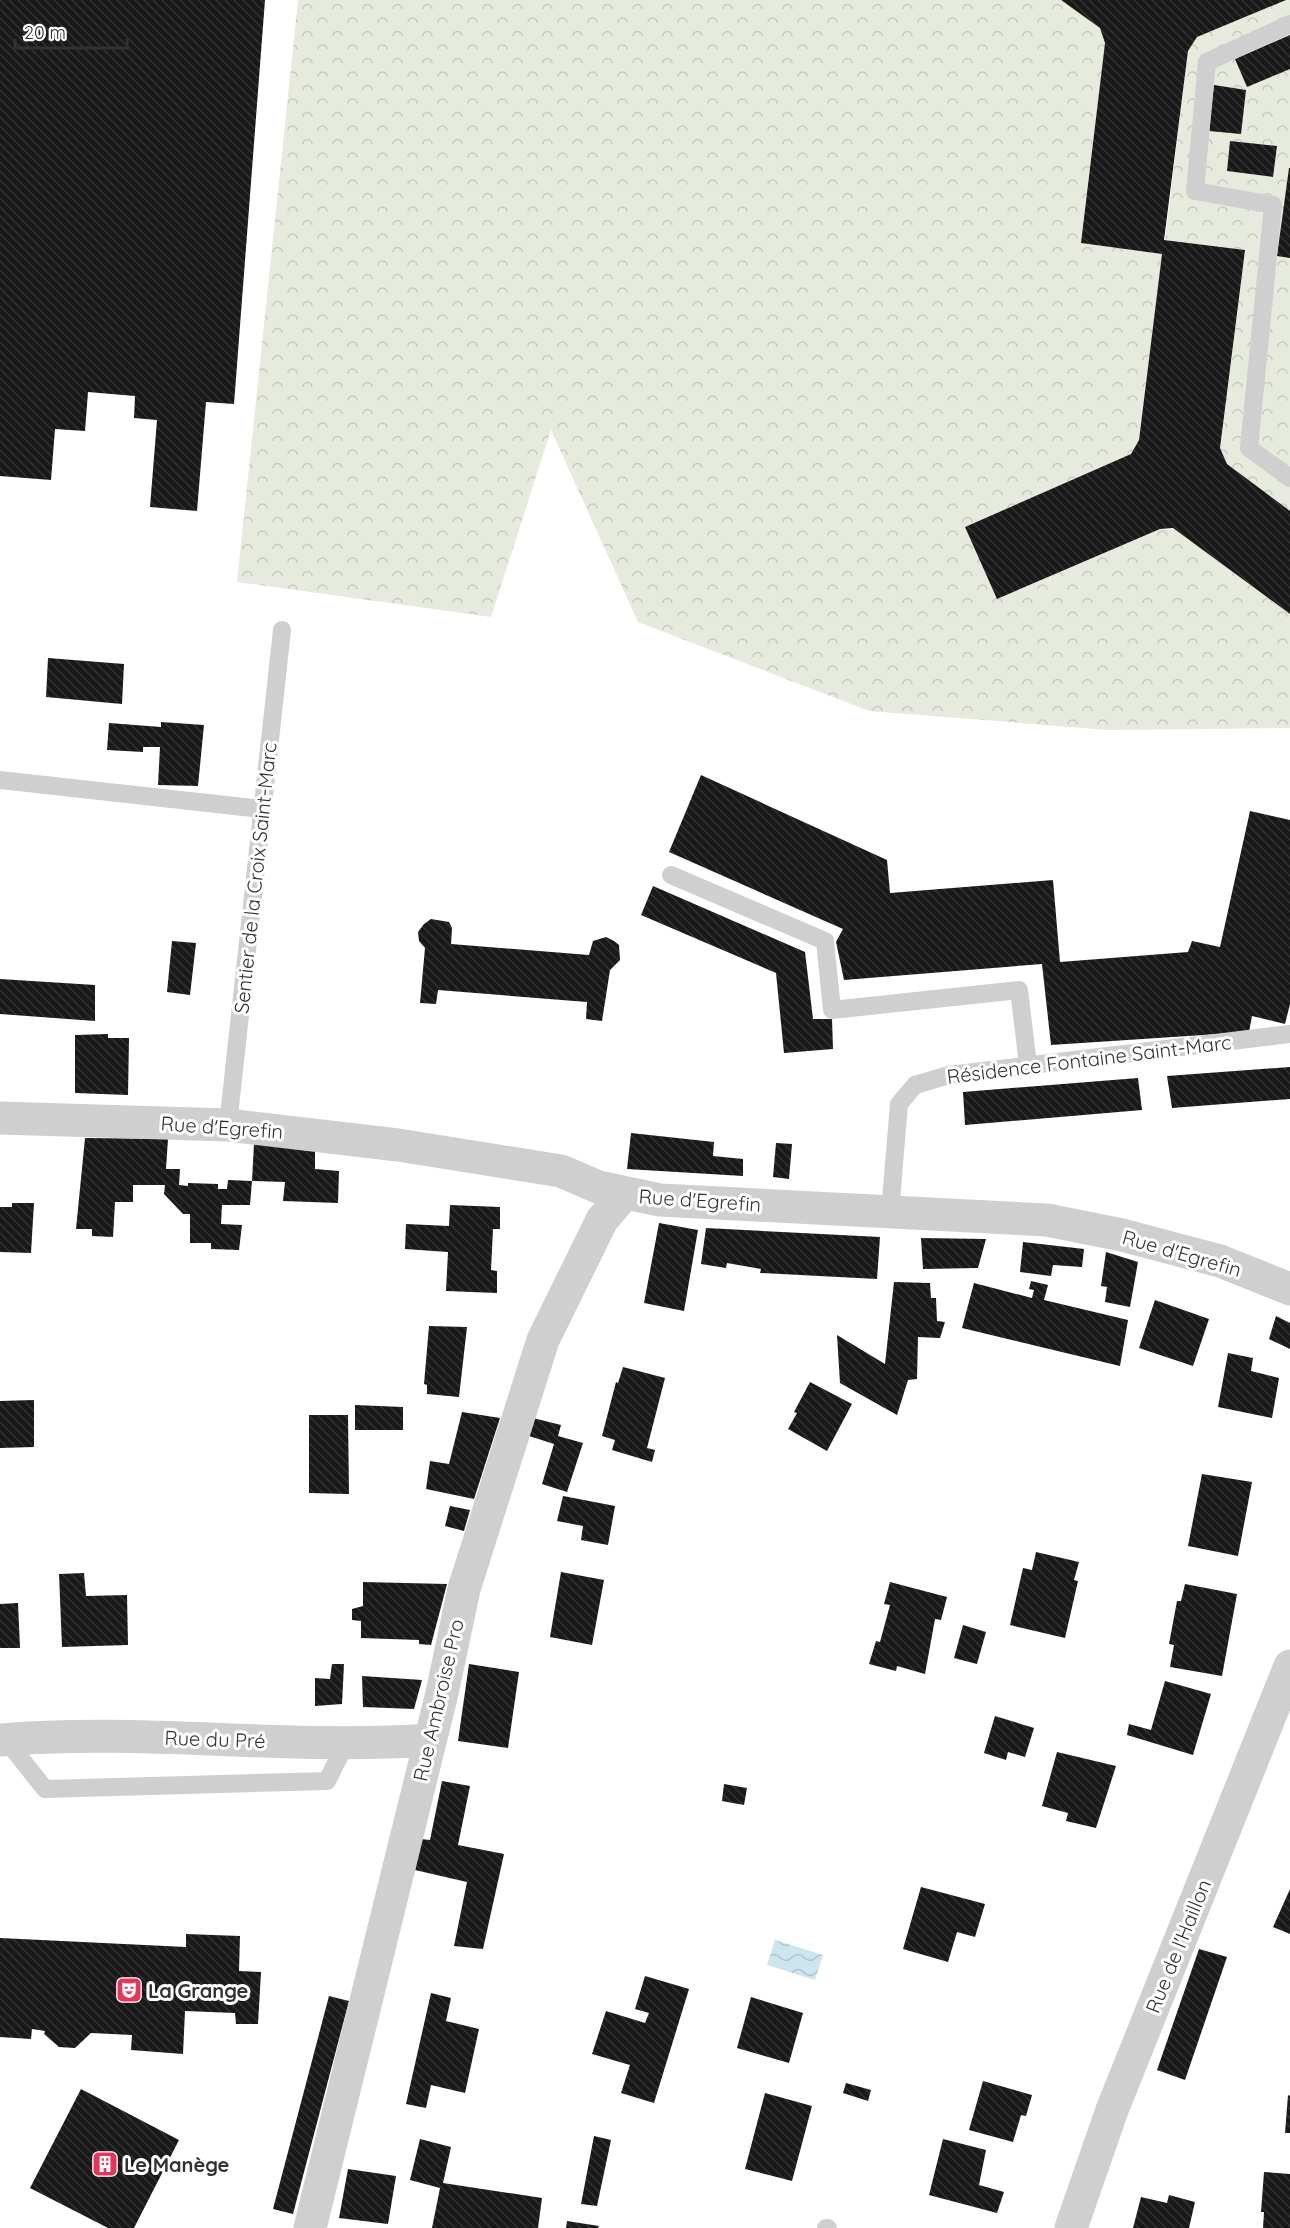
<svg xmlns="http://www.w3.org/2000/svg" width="1290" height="2228" font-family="Quicksand,sans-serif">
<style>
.forest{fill:url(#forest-crowns)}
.water{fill:url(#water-waves)}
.building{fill:url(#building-back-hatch)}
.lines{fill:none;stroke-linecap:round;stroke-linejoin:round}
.lane{stroke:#cfcfcf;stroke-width:18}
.street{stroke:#cfcfcf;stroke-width:33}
.labels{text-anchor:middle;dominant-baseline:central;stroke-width:6;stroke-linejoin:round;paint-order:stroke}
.street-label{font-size:20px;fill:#323232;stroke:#fff}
.poi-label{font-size:20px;font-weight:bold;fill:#323232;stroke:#fff;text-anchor:start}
</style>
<defs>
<pattern id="forest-crowns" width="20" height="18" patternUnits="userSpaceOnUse" patternTransform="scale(1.5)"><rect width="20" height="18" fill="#e7ebdd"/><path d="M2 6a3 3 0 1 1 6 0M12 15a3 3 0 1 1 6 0" fill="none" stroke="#c7cabe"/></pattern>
<pattern id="water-waves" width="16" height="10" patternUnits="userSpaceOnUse" patternTransform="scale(1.5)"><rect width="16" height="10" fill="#cde5ee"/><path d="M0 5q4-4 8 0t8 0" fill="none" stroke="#b0c5cd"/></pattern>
<pattern id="building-back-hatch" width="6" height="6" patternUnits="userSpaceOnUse" patternTransform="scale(1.5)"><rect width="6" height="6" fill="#191919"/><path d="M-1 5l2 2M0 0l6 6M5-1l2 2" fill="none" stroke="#323232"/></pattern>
</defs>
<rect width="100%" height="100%" fill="#fff"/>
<path class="forest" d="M298,0h763l39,28 5,15 -24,200 81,11 -23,186 -8,14 -166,73 33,72 162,-70 16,1 114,84v114l-182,2 -239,-19 -231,-89 -87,-192 -60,187 -254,-35z
M1286,0h4v511l-63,-47 -7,-16 24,-198 -79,-10 23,-189 9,-14z"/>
<path class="water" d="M775,1940l48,15 -8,25 -48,-15z"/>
<path class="building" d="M0,0h265l-31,404 -28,-2 -9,109 -47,-4 7,-87 -23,-2 1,-22 -47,-4 -3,39 -30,-2 -4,51 -51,-4z
M1061,0h225l-89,37 -9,14 -24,189 81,10 -25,198 7,16 63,47v103l-117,-86 -13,1 -163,70 -32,-72 166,-73 8,-14 23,-186 -81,-11 24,-200 -5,-15z
M1290,35v34l-43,18 -12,-28z
M1214,85l32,5 -5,44 -32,-3z
M1230,141l47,5 -4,31 -46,-6z
M1289,168h1v90l-13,-2z
M48,658l76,6 -2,40 -76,-7z
M161,722l43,3 -6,61 -40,-1 2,-38h-17v5l-36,-2 2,-27 52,4z
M701,775l186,85 3,33 163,-13 7,82 128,-10 4,-11 28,6 30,-136 40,9v184l-5,20 -33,-8 -3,16 -198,13 -9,-81 -198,16 -8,-38 7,-13 -174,-77z
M653,886l152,66 8,67h19l1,30 -49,4 -8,-80 -135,-58z
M431,919l18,3 3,6 -1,16 138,11 4,-14 13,-4 8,4 5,4 1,15 -10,10 -8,51 -16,-2 1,-17 -149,-12 -2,14 -16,-1 5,-55 -6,-7 -1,-9 6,-8z
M172,941l24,2 -6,52 -23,-3z
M0,979l95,6v36l-95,-7z
M108,1034v4h21l-1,57 -53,-2v-58z
M1290,1067v32l-118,9 -5,-32z
M1138,1078l4,32 -177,15 -2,-33z
M631,1133l83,9 -1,14 30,3v17l-116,-7z
M85,1138l83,1 -2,30h14l-1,16 9,1v-3l30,1v5h9l1,-9 24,1 -2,24h-28l-1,19 21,1 -3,25 -28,-1v-6h-21v-29h-7l-19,-20 1,-9h-32v17h-18l-2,35 -21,-1v-7h-16z
M254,1143l61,8v18l24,2 -1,32 -55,-2 2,-19 -33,-1z
M776,1143l16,1 -3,35 -16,-2z
M12,1203h22l-3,50 -31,-1v-45h12z
M450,1205l50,2v22h-7l-2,41 6,1v22l-51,-2 2,-39 -43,-3 1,-25 43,2z
M659,1223l39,7 -14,81 -40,-8z
M706,1228l174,9 -3,42 -117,-6 1,-4 -34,-6 -1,5 -25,-4z
M921,1238l65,1 -8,29 -55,1z
M1023,1242l61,7 -2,18 -29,-2 -2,11 -31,-4z
M1106,1252l32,10 -8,45 -25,-5 2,-15 -6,-1z
M1031,1281l17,4 -4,15 84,20 -8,46 -158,-38 12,-45 58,15 2,-8 -5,-1z
M894,1282l36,1 1,15h5l1,23 8,1 -5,16 -22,-1 -1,42 -9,1 -11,35 -57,-32 -3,-48 48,29z
M1155,1300l54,19 -16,47 -54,-18z
M1276,1316l14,7v26l-21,-10z
M429,1326l38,1 -8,70 -32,-3v-9l-3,-1z
M1228,1353l25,5 -2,13 28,7 -7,40 -54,-11z
M623,1367l42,11 -18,70 8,2 -3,12 -40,-12 3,-10 -13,-4 14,-54 2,1z
M810,1382l42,22 -25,47 -39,-22 9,-16 -3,-1z
M34,1400v47l-34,1v-47z
M355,1405l48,2v23h-48z
M462,1412l38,6 -26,81 -48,-10 4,-28 19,3z
M309,1415h39l1,79 -40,-1z
M533,1418l28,7 -3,11 25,7 -16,49 -25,-8 12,-40 -28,-9z
M1202,1474l50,8 -14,74 -50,-10z
M563,1496l52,10 -7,39 -27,-5 2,-14 -26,-5z
M450,1506l20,4 -6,21 -19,-5z
M1036,1552l43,10 -5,18 4,1 -13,57 -55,-13 13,-57 9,2z
M561,1572l43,8 -12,65 -42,-8z
M84,1573l2,23 41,-1 1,50 -66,2 -3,-73z
M363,1582l84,2 -16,61 -12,-1v-4l-58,-2v-17l-9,-1v-11l11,-3z
M890,1582l57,15 -6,23 -6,-1 -10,55 -28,-8 -1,5 -27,-7 7,-23 4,1 10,-37 -6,-1z
M1185,1584l52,10 -15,82 -52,-9 4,-22 -5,-1 8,-43h4z
M18,1603l2,45h-20v-44z
M963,1625l23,7 -9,32 -23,-6z
M332,1664h12l-2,40 -27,2v-28l15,1z
M469,1664l50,8 -11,76 -50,-7z
M362,1676l60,4 -8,29 -51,-2z
M1165,1681l46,13 -18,61 -66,-20 2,-11 22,6z
M995,1716l39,12 -9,29 -17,-5 -2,8 -22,-7z
M1057,1752l59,14 -20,62 -30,-7 2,-8 -26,-7z
M442,1781l28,5 -12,59 46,9 -21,95 -29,-3 13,-64 -52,-12 6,-31 9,1z
M724,1784l23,4 -3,17 -22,-4z
M921,1887l64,17 -10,33 -18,-5 -9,30 -45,-13z
M1290,1889v45l-17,-7z
M186,1934l54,2 -1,35 22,1 -3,52h-22l-1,-11 -50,-2 -2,43 -52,-4 1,-15 -41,-2 -16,15 -16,-1 -15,-13 1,-3 -13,-2 -1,10 -31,-2v-99l186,9z
M1199,1949l28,8 -42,123 -28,-10z
M645,1976l44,13 -35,114 -33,-10 9,-28 -38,-11 14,-43 39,12 4,-10 -14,-4z
M431,1993l20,5 -5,23 33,8 -14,64 -34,-8 -5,23 -20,-4z
M329,1996l20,5 -56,213 -20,-5z
M751,1997l52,16 -14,50 -52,-15z
M983,2081l49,14 -6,21 -5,-1 -8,27 -44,-12z
M846,2083l25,7 -3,11 -25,-8z
M81,2089l98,51 -45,88h-26l-78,-40z
M765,2093l47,13 -20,75 -47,-12z
M1288,2095l2,1v37h-5z
M594,2136l17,4 -14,66 -16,-2z
M420,2139l31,8 -8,36 99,15 -4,30h-106l8,-40 -30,-8z
M943,2139l43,11 -7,35 25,7 -7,21 -68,-18z
M348,2169l48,7 -8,48 -49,-6z
M1264,2172l26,2v54h-27l1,-16h-3z
M1169,2195l26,7 -6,26h-56l8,-31 26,6z
M567,2221l32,5 -1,2h-32z"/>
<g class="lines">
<path class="lane" d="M1290,24l-83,38 -12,129 78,14 -24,243 41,30
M0,780l262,29
M671,875l154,66 7,69 187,-20 9,75
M228,1125l54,-495
M890,1212l9,-108 16,-19 34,-10 341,-41
M6,1740l39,49 282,-8 19,-38
M826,2228h2"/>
<path class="street" d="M0,1118l228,7 170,20 163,26 37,16 62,13 387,20 75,15 98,26 70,28
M0,1740c143,-12 287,10 429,0
M310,2228l132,-535 22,-104 79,-249 59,-120 22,-26
M1071,2228l41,-118 178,-444"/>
</g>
<defs>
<g id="theatre-square" transform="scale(1.35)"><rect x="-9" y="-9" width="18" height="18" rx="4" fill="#e7355a" stroke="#fff"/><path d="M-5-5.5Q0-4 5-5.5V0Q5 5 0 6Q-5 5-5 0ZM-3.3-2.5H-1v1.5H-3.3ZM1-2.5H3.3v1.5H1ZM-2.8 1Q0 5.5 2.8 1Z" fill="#fff"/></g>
<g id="building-square" transform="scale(1.35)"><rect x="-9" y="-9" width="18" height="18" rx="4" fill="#e7355a" stroke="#fff"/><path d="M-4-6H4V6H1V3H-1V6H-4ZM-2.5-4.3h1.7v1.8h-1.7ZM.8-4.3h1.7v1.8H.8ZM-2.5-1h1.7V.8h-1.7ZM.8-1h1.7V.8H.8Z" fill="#fff"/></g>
</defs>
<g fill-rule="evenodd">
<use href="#theatre-square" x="129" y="1990"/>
<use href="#building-square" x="105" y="2164"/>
</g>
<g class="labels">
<g class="street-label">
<text transform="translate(255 878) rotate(-84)">Sentier de la Croix Saint-Marc</text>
<text transform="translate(1089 1059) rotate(-7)">Résidence Fontaine Saint-Marc</text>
<text transform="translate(222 1127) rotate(4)">Rue d'Egrefin</text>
<text transform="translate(700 1200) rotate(4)">Rue d'Egrefin</text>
<text transform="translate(1182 1253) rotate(16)">Rue d'Egrefin</text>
<text transform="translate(438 1700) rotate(-77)">Rue Ambroise Pro</text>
<text transform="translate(215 1739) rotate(2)">Rue du Pré</text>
<text transform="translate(1178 1946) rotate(-68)">Rue de l'Haillon</text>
</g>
<g class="poi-label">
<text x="148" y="1990">La Grange</text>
<text x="124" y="2164">Le Manège</text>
</g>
</g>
<path d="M15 39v9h112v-9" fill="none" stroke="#323232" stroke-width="3"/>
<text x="24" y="39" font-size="18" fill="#323232" stroke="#ffffff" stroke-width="4.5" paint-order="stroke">20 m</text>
</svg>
